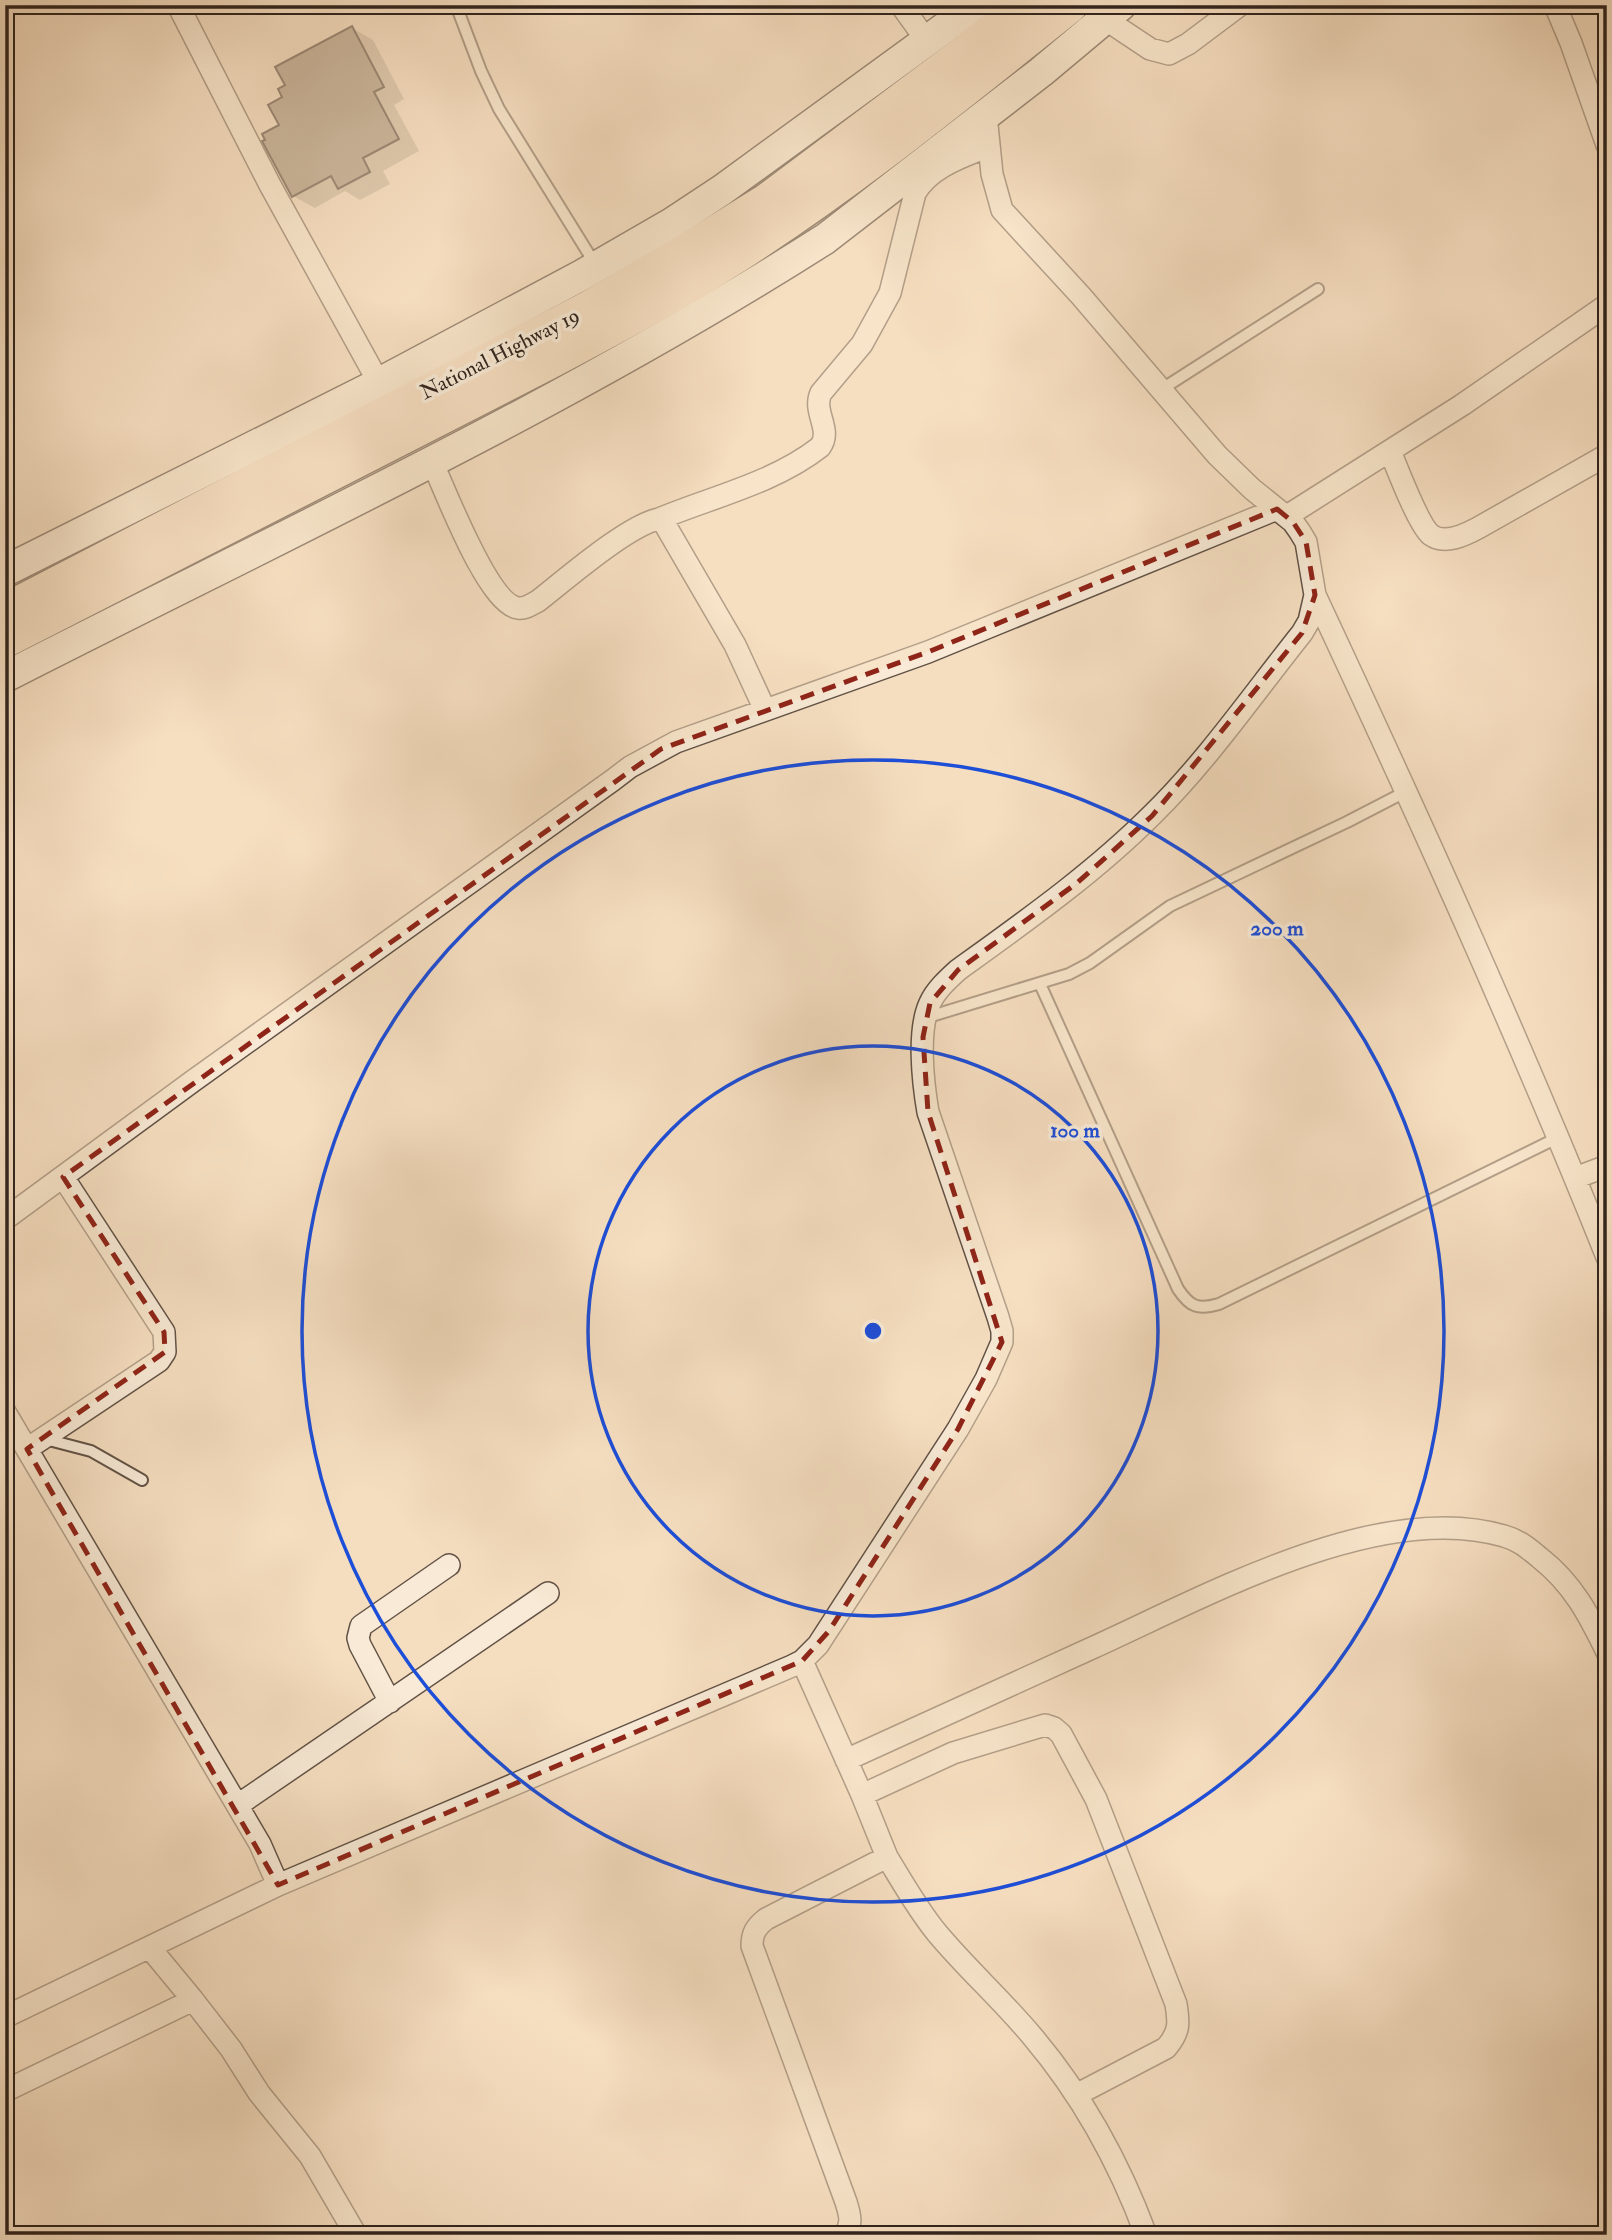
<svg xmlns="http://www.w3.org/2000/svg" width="1612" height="2240" font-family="'IM FELL Double Pica',serif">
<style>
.shadow{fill:#0003}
.building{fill:#978572;stroke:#31241d;stroke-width:2}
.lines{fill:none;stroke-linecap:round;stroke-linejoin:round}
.service-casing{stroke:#625246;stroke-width:14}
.minor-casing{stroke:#625246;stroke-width:24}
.secondary-casing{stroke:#31241d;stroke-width:33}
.trunk-casing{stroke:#31241d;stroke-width:38}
.service{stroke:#f8ead6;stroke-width:10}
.minor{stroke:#f8ead6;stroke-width:21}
.secondary{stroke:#f8ead6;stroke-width:30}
.trunk{stroke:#f5dec0;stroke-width:35}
.marked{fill:none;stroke:#8f2418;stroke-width:5;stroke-dasharray:14 9;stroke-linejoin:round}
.ring{fill:none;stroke:#1d4ed8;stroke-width:3.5}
.labels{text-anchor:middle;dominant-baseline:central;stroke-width:7;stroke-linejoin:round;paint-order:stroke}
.street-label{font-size:21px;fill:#31241d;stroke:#f8ead6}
.centre{fill:#1d4ed8;stroke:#f8ead6;stroke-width:3.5}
.ring-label{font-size:21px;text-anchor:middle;font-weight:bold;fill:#1d4ed8;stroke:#f8ead6;stroke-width:7;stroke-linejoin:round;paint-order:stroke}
</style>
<rect width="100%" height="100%" fill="#f5dec0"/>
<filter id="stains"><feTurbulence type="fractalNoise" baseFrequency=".00286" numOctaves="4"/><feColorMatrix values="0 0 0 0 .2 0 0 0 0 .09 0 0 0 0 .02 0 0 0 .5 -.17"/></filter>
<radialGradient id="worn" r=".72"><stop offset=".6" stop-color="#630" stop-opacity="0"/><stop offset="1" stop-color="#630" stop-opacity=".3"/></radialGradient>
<path class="shadow" d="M352,28l21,12 31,59 -10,6 25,46 -36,20 7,13 -30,16 -15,-9 -30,17 -22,-12 -11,-70 3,-28z"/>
<path class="building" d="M352,26l32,61 -10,5 25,47 -36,19 7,14 -32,17 -7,-13 -39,21 -30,-56 3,-1 -3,-6 17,-9 -11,-20 14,-8 -4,-8 7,-4 -10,-18z"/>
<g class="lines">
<g class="service-casing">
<path id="service" d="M456,5l25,66 18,38 96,155
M1162,389l156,-100
M1040,984l138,305c12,18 20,21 41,15l338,-166
M925,1018l144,-44 21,-11 80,-57 177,-84 60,-31
M45,1439l46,12 51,29"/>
</g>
<g class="minor-casing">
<path id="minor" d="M178,5l92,180 109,198
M901,5l26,36
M1555,5l16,38 36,102
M1105,19l45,30 19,5 19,-10 52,-39
M1390,451c7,17 29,75 41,84 14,10 34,0 47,-7l129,-73
M432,462c13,27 55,141 86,146 8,1 14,-4 20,-7 27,-21 90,-76 121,-82l5,4 71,122 30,65
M1287,516l175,-111 145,-100
M659,519c53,-22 115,-36 161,-72 13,-17 -8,-35 1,-54l41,-49 28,-51 25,-100c15,-26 47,-36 74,-47
M1315,595c102,218 202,438 292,662
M1575,1178l32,-12
M5,1219l188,-138 420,-301 17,-13 46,-25 252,-90 349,-143
M5,1412l255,432 18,41 -273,132
M27,1449l132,-88 6,-9 -1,-20 -101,-155
M802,1661l60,134 25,62 -121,62c-10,8 -14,14 -14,27l94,256c4,13 7,22 -2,33
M390,1702l-30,-57 -2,-7 3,-12 88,-61
M846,1760c82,-37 164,-75 246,-112 113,-51 287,-149 412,-112 15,4 25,13 36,22 33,26 49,57 67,94
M862,1795l91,-42 92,-28 9,3 7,6 35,65 80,205c3,19 4,28 -10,44l-90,47
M238,1805l310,-212
M887,1857c16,26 31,53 50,76 30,36 65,67 95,103 50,59 87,126 114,199
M278,1885l514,-219 10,-5 16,-16 140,-216 28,-50 16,-37v-11l-4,-14 -70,-205c-5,-29 -11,-82 2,-109 6,-13 17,-23 28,-33 68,-49 136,-97 195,-156 54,-53 101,-121 149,-181l7,-12 6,-26 -9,-53 -6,-10 -7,-10 -41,-33 -35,-34 -136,-159 -79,-86 -10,-36 -6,-59
M150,1948l43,52
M5,2091l188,-91 38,49 28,44 51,63 46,79"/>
</g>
<g class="secondary-casing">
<path id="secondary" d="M5,571l361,-181 216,-115 90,-52 50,-33 254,-185
M5,677c276,-141 558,-271 820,-438l216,-167 80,-67"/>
</g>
<g class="trunk-casing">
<path id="trunk" d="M5,611l583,-302 97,-57 82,-51 199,-149 58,-47
M5,640l545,-279c58,-31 116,-61 171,-96 123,-77 236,-170 349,-260"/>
</g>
<use href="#service" class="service"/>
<use href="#minor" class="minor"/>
<use href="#secondary" class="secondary"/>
<use href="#trunk" class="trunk"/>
</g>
<path d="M0 0H1612V2240H0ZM1277,509l16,13 13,20 9,53 -13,38 -150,183 -75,67 -119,87 -28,33 -7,34 5,75 74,230 -44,87 -129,202 -27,30 -524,224 -251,-436 138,-97 -1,-20 -101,-155 598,-428 267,-97z" fill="#f5dec0" fill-opacity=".55" fill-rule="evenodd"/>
<path class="marked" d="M1277,509l16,13 13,20 9,53 -13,38 -150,183 -75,67 -119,87 -28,33 -7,34 5,75 74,230 -44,87 -129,202 -27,30 -524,224 -251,-436 138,-97 -1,-20 -101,-155 598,-428 267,-97z"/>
<g class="ring">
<circle cx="873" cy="1331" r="285"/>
<circle cx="873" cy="1331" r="571"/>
</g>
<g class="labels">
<g class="street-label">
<text transform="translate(500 354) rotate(-27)">National Highway 19</text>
</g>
</g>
<circle cx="873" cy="1331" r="10" class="centre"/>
<g class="ring-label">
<text x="1277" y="935">200 m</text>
<text x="1075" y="1137">100 m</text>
</g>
<rect width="1612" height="2240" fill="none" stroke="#f5dec0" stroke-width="28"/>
<rect x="7" y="7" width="1598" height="2226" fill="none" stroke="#31241d" stroke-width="3.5"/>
<rect x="14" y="14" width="1584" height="2212" fill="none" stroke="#31241d" stroke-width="2"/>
<rect width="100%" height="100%" filter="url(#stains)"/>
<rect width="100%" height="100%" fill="url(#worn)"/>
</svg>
